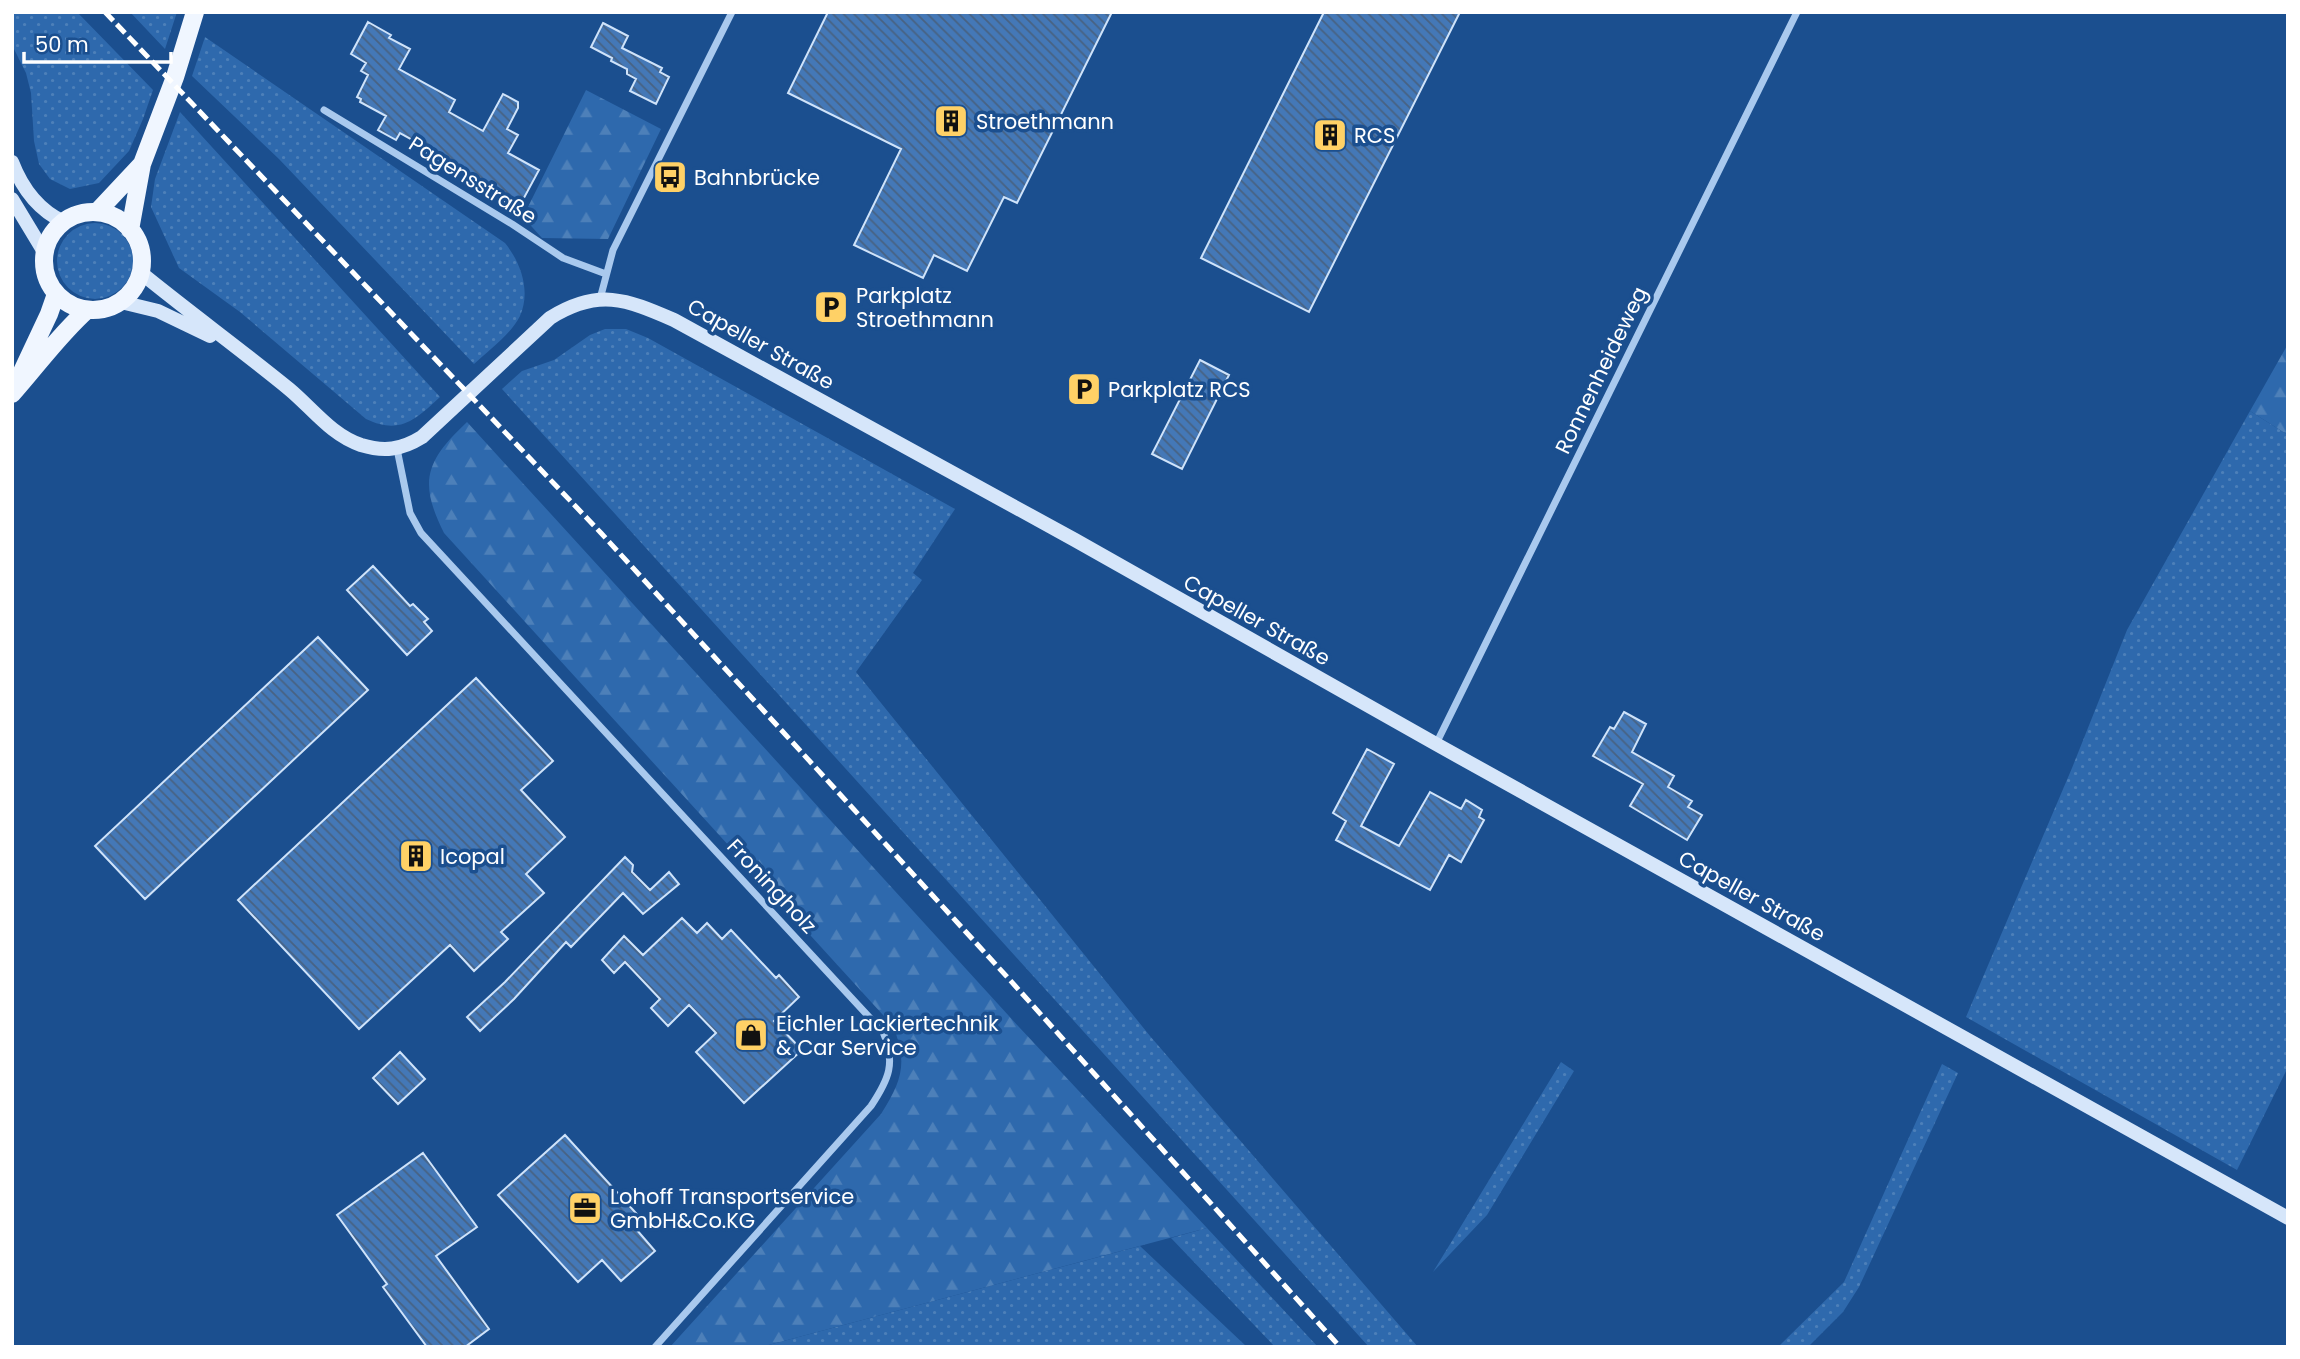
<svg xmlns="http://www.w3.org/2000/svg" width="2300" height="1359" font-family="Poppins,sans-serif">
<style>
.grass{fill:url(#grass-dots)}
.forest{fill:url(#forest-firs)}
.building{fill:url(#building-back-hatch);stroke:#cfe3fa;stroke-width:2}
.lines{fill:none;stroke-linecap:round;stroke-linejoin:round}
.street{stroke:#a9c9ee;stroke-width:7}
.secondary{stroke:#d6e6fa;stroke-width:14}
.primary{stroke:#f0f6ff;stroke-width:18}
.rail{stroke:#fff;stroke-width:5;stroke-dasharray:12 5;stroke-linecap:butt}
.labels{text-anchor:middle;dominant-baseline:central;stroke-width:7;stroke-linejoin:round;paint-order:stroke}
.poi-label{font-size:21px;fill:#fff;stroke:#1b4f8f;text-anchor:start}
.street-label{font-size:21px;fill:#fff;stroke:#1b4f8f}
</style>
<defs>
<pattern id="grass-dots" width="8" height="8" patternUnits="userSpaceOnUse" patternTransform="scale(1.75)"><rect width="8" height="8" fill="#2e69ad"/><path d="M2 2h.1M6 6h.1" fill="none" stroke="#4d80b9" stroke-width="1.8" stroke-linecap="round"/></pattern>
<pattern id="forest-firs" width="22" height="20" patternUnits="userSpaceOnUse" patternTransform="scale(1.75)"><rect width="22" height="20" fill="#2e69ad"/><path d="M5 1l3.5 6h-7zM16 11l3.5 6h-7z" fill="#4d80b9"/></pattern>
<pattern id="building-back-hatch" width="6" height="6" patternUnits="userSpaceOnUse" patternTransform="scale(1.75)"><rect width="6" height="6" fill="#4478b7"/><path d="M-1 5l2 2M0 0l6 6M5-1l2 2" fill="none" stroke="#486282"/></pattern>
</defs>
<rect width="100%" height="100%" fill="#1b4f8f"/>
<path class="grass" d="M12,12h65l76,78 -10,29 -14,32 -30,32 -29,6 -20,-10 -11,-15 -5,-23 -3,-48 -5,-20 -14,-28z
M130,12h47l-12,37z
M205,37l300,206c16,20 26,48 15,73 -9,18 -31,34 -46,48l-195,-205 -87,-83z
M180,112l260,285c-25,23 -40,38 -74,22l-126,-107 -61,-44 -28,-61 4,-28z
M57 261a38 38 0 1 1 76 0a38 38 0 1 1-76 0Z
M605,329h21l22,9 307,171 -42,64 9,7 -66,92 294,364 268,311h-49l-867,-958 20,-18 32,-11 36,-25z
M2250,411l38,24v632l-51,103 -271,-153 106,-249 55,-138z
M1561,1062l13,9 -87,144 -54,57z
M1942,1064l16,9 -99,214 -16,25 -35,35h-30l66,-65z
M1207,1228l111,119h-43l-104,-109z
M1140,1246l107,101h-486z"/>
<path class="forest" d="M586,90l75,39 -53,110 -66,-1 -19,-21z
M2288,344v91l-38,-24z
M467,422l552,605 188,201 -446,119h-91l211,-233c21,-33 27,-51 12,-88l-449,-493c-26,-52 -18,-72 23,-111z"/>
<path class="building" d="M828,12h284l-95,191 -13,-6 -37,74 -33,-16 -11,23 -69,-33 47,-96 -113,-56z
M1324,12h136l-151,300 -108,-54z
M368,22l23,13 -2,3 21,11 -11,20 56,31 -6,12 34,19 20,-37 15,8v6l-11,21 11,6 -10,18 31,17 -21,39 -48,-26 -2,2 -21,-12 2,-4 -23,-15 3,-5 -29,-16 -4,7 -18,-10 8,-14 -26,-14 1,-3 -4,-2 11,-22 -7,-4 5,-8 -15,-9z
M603,23l25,13 -6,12 40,20 -2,4 9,5 -13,27 -26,-13 6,-12 -9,-5v-5l-16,-8 1,-3 -21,-11z
M1200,360l29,15 -47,94 -30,-15z
M373,566l37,40 3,-2 15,15 -4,3 8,9 -25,24 -60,-65z
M318,637l50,53 -223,209 -50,-53z
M476,678l77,83 -32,29 44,47 -39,37 18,19 -43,39 7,7 -34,32 -24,-26 -91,84 -121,-129z
M1624,712l22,12 -14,28 42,24 -6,11 24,14 -4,6 14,8 -15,25 -57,-34 13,-22 -50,-28 17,-29 4,2z
M1367,749l27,15 -33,62 38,20 31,-54 31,17 5,-9 16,10 -3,7 5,3 -23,42 -12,-7 -19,35 -94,-50 10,-19 -13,-8z
M625,857l8,8 -1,7 18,18 19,-18 10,12 -36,30 -20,-21 -52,54 -5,-5 -52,57 -34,32 -13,-14 38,-35z
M682,918l15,15 10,-10 15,16 9,-9 45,48 3,-3 20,22 -25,24 28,29 -58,53 -48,-51 20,-19 -27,-28 -21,21 -17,-18 9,-9 -35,-37 -11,11 -12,-13 22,-24 19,19z
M400,1052l25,27 -27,25 -25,-26z
M565,1135l79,87 -8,7 19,22 -34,30 -19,-21 -24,22 -80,-87z
M423,1153l54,74 -41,29 53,73 -24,18h-38l-44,-60 4,-3 -50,-69z"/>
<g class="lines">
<path class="street" d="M324,110l188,114 51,34 43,16
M600,299l13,-49 119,-238
M397,449l13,64 11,20 462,499c13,31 6,47 -12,74l-216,241
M1436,744l361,-732"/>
<path class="secondary" d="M12,162c10,26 26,48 52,60
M12,199l32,53
M140,272c49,40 100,77 149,117 23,19 42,46 72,56 23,7 40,5 61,-8l128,-119c48,-30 76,-19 124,2l401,220 361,204 852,474
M121,302l37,9 52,25"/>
<path class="primary" d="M97,212l45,-48
M44 261a49 49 0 1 1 98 0a49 49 0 1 1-98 0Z
M130,230l12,-66 33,-87 20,-65
M18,380l31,-66 7,-20
M12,394c25,-28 47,-59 75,-84"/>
<path class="rail" d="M105,12l496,521 408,446 331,368"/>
</g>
<defs>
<g id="building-square" transform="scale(1.75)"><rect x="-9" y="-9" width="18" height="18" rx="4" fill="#ffd166" stroke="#1b4f8f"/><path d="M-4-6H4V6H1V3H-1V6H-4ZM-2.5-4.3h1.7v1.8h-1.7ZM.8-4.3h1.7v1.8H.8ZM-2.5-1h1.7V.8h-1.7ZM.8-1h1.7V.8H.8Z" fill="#111"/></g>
<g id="bus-square" transform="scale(1.75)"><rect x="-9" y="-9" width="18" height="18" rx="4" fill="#ffd166" stroke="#1b4f8f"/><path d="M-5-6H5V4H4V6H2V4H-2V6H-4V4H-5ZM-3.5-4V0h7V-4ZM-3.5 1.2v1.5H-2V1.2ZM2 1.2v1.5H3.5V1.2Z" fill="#111"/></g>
<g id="parking-square" transform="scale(1.75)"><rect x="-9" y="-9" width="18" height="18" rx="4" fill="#ffd166" stroke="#1b4f8f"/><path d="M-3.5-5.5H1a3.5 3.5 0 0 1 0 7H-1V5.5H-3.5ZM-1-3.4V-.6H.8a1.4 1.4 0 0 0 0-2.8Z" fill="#111"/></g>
<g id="shop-square" transform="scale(1.75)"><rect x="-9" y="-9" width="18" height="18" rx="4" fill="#ffd166" stroke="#1b4f8f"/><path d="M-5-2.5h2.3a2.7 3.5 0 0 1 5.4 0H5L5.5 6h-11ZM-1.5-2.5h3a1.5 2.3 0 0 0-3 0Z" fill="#111"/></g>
<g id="office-square" transform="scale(1.75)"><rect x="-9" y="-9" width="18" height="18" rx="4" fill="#ffd166" stroke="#1b4f8f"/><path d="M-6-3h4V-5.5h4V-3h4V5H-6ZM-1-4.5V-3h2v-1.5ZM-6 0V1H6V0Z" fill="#111"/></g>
</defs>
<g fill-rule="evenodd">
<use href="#building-square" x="951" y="121"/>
<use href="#building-square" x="1330" y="135"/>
<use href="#bus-square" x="670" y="177"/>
<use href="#parking-square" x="831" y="307"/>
<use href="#parking-square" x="1084" y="389"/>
<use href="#building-square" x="416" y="856"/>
<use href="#shop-square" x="751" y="1035"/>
<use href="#office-square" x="585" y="1208"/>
</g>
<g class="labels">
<g class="poi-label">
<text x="976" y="121">Stroethmann</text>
<text x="1354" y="135">RCS</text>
<text x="694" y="177">Bahnbrücke</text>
<text x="856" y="295">Parkplatz<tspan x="856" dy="24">Stroethmann</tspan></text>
<text x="1108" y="389">Parkplatz RCS</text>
<text x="440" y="856">Icopal</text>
<text x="776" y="1023">Eichler Lackiertechnik<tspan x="776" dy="24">&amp; Car Service</tspan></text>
<text x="610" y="1196">Lohoff Transportservice<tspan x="610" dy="24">GmbH&amp;Co.KG</tspan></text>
</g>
<g class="street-label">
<text transform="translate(473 180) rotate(32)">Pagensstraße</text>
<text transform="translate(761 344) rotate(29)">Capeller Straße</text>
<text transform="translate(1601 370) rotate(-64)">Ronnenheideweg</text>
<text transform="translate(1257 620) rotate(29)">Capeller Straße</text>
<text transform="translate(772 886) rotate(47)">Froningholz</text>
<text transform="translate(1752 896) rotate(29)">Capeller Straße</text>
</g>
</g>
<rect width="2300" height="1359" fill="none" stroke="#ffffff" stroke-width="28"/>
<path d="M24 52v10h147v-10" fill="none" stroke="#ffffff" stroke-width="3.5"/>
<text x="35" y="52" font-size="21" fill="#ffffff" stroke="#1b4f8f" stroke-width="5" paint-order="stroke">50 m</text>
</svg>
